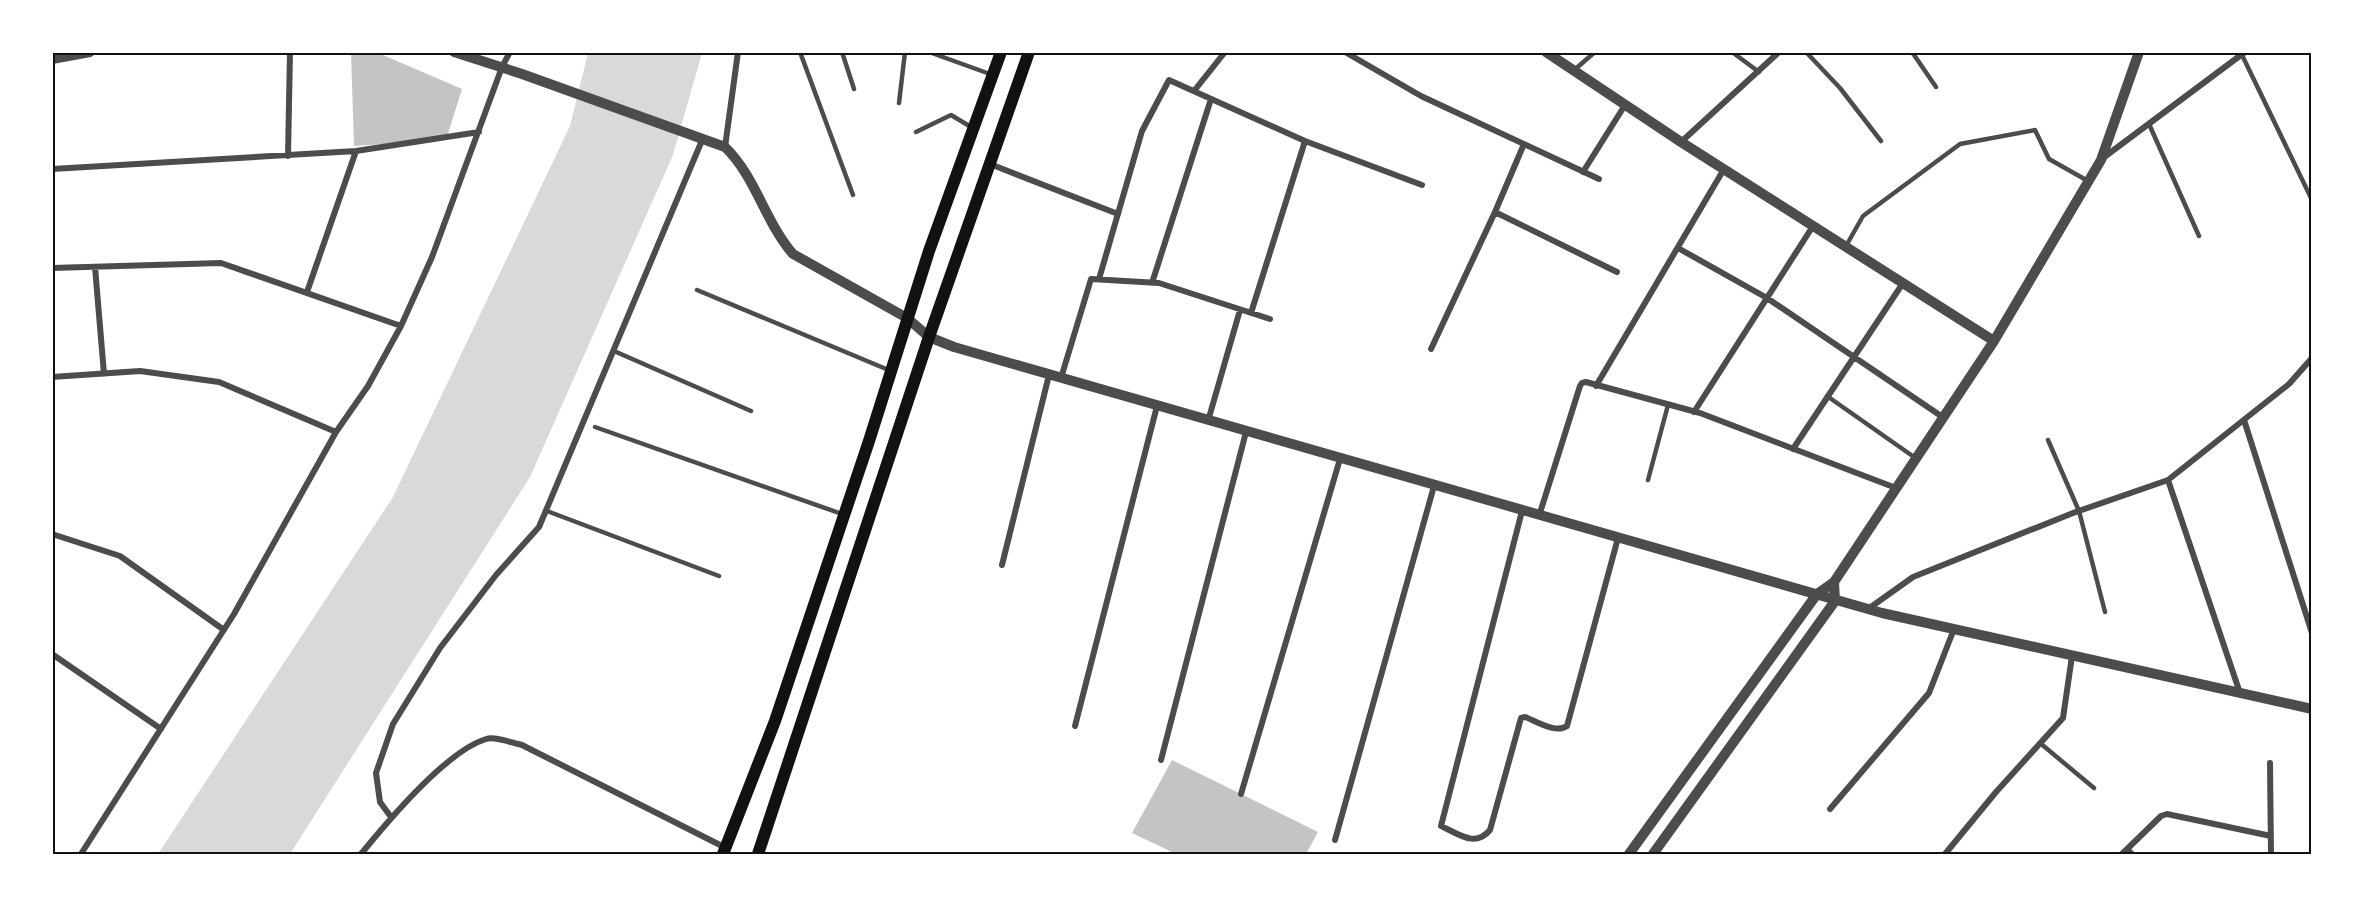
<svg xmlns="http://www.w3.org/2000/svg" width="2364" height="907" font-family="'Roboto Condensed',sans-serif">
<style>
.water{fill:#d9d9d9}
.building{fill:#c4c4c4}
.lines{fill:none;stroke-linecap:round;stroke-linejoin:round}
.service{stroke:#4c4c4c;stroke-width:4.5}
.minor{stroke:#4c4c4c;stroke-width:6}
.tertiary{stroke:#4c4c4c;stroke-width:10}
.secondary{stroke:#111;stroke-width:12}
.neatline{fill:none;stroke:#111;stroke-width:2}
</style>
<rect width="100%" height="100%" fill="#fff"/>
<path class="water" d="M588,53h114l-29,102 -143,322 -240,377h-132l235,-357 177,-371z"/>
<path class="building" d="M351,52h25l86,37 -16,51 -92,6z
M1172,760l146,72 -12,22h-130l-44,-21z"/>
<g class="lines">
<path class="service" d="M800,52l53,143
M842,52l12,37
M929,52l61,22
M1732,52l27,20
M1806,52l34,36 41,53
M1912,52l24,35
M2242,55l70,145
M1573,71l22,-19
M899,103l6,-51
M2149,124l50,112
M916,132l35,-17 20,12
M1846,246l17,-30 97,-72 75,-14 14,29 39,22
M697,290l194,81
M614,351l137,60
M1827,396l87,61
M595,427l247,87
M2048,440l31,71 26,101
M1648,480l20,-75
M547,511l172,65
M2040,743l54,45
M2128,849l5,5"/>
<path class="minor" d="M1345,52l76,44 178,83
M1194,91l31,-39
M1681,142l98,-90
M725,147l13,-95
M288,156l2,-104
M2103,158l142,-106
M990,164l128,50
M52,169l304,-18 123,-19
M1583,172l42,-67
M1495,212l122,60
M1678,248l89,50 177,120
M95,267l9,107
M52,268l169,-5 180,63
M1099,279l43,-148 27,-51 136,61 117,44
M1152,283l59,-184
M307,292l49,-141
M1251,313l54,-172
M1431,349l64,-137 29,-68
M52,377l88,-6 79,11 117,50 32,-46 33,-60 31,-69 70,-190 8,-15
M1061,378l30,-99 68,4 111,36
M1596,386l128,-217
M1694,412l119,-186
M2244,420l68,213
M1208,421l32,-111
M1793,449l110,-166
M2168,480l72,213
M1522,511l-81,315c18,8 34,22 49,4l31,-112 4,-1c11,4 31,17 42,9l51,-188
M1539,516l41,-130 2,-3 4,-1 114,31 196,75
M52,534l68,22 104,74
M1002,565l47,-190
M1868,609l45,-32 160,-64 95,-33 121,-96 23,-26
M52,654l109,75
M1075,726l82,-320
M1161,760l85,-328
M2270,763l1,91
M1241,794l99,-335
M1830,809l99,-116 25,-64
M391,817l-11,-15 -4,-29 17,-49 47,-76 56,-73 43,-48 164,-389
M1335,840l99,-354
M81,854l153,-240 102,-182
M361,854c26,-32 86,-103 125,-115 9,-3 26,4 36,6l202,102
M1945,854l51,-62 67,-74 9,-62
M2122,854l39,-38 6,-2 104,22"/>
<path class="tertiary" d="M454,52l68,22 203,73c31,30 40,75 68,107l114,64 22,19 25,10 928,266 430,96
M1546,52l135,90 313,199
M52,59l38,-7
M1835,601l-1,-19 160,-241 107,-181 38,-108
M1629,854l188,-260 17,-12
M1653,854l182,-253"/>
<path class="secondary" d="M723,854l52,-133 94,-280 60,-190 72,-199
M758,854l171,-517 100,-285"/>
</g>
<rect width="2364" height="907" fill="none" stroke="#ffffff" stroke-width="108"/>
<rect x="54" y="54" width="2256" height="799" class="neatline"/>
</svg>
